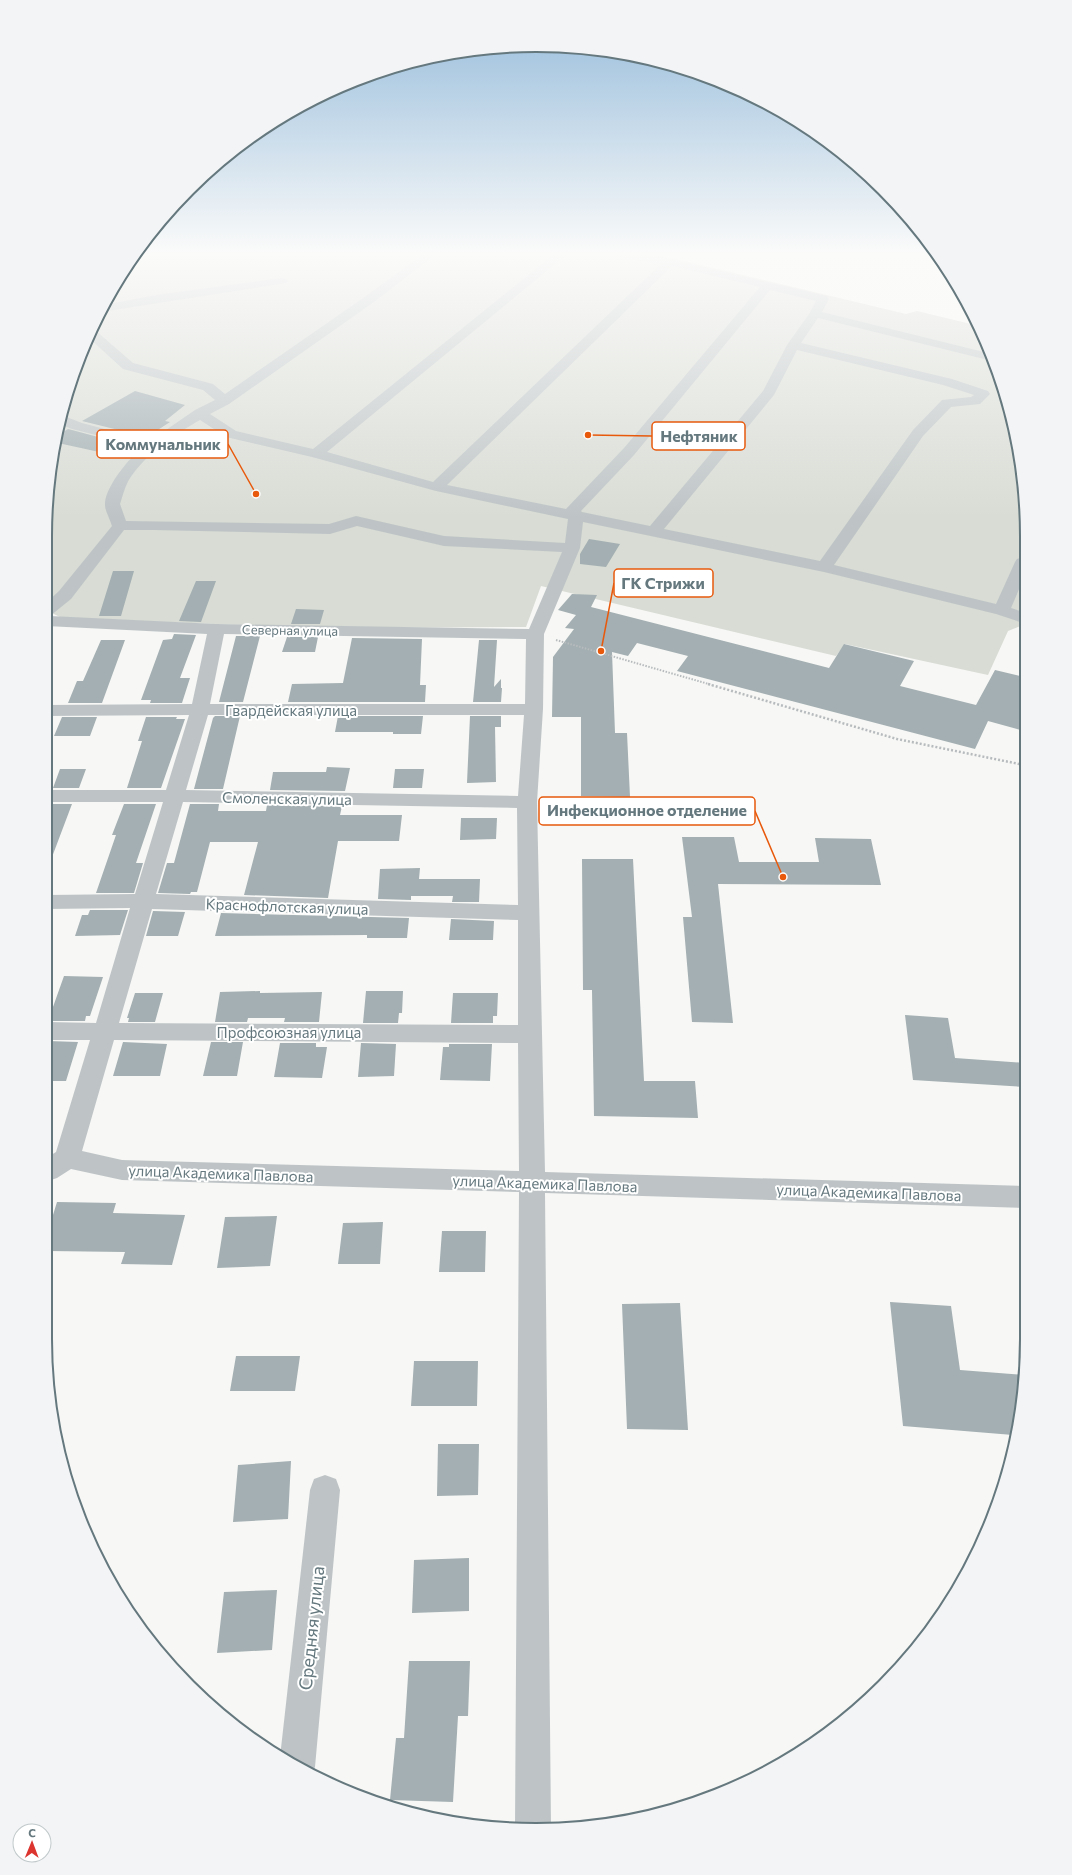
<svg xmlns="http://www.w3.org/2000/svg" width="1072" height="1875" font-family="Commissioner,sans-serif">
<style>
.green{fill:#d8dcd4}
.building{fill:#a3afb2}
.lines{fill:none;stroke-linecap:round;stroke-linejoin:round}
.path-far1{stroke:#b7bbbd;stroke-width:2;stroke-dasharray:1.5 1.5;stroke-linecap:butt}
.path{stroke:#b7bbbd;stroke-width:2.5;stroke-dasharray:2 2;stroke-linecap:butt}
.minor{fill:#bec4c6;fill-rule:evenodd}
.labels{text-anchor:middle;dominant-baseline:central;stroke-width:4;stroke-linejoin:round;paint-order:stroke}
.far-street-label{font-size:13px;fill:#64787e;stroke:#fff}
.street-label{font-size:15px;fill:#64787e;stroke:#fff}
.near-street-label{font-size:18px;fill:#64787e;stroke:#fff}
.rim{fill:none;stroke:#64787e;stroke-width:2}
.leader{fill:none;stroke:#e8590c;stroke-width:1.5}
.callout-dot{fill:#e8590c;stroke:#fff;stroke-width:1.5}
.callout{fill:#fff;stroke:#e8590c;stroke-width:1.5}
.callout-label{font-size:16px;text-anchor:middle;font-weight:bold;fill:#64787e}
</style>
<rect width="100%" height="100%" fill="#f7f7f5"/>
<path class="green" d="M136,255h514l22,3 234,56 11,-3 58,14 26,53 22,94v153l-15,6 -20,44 -143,-31 -9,12 -295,-70 -15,41 -189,1 -273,-9 -18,-9v-106l25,-126 40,-88z"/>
<path class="building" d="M135,391l50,14 -20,16 5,1 -23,15 -65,-16z
M68,429l4,1 56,15 -15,10 -55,-12 2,-9z
M589,539l31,5 -14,23 -26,-3v-10z
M113,571h21l-13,45h-22z
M196,581h20l-15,41 -22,-1z
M572,594l25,1 -6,12 238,61 15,-24 70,17 -14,25 76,19 19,-35 29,7v54l-36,-10 -13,28 -298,-78 11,-15 -51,-13 -9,13 -16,-4 3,81h12l3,64 -49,-1v-79h-29l1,-60 21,-28 -9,-1 11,-13 -18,-5z
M296,609l28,1 -4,14h-29z
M174,634l22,1 -16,43h10l-8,25h-32l1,-3h-10l22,-60 9,-1z
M236,636h24l-17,66h-24z
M287,637h31l-3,15h-33z
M352,638l70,1 -2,46h6l-1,17h-137l4,-18 51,-1z
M101,640h24l-23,63h-34l9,-22h6z
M479,640h18l-3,47 7,-8v9h1l-1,14h-28z
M215,716h25l-17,73h-29l19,-71z
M338,716h85l-2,18h-28v-2h-58z
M470,716h31v11h-6l1,55 -29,1z
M62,717h35l-7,19h-36z
M146,717h31l-1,2h9l-24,69h-34l15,-47h-4z
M327,767l23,1 -5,23 -75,-1 3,-18h53z
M60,769h26l-7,19h-26z
M395,769h29l-2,19h-29z
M48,804h24l-23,61 -2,-1z
M124,804h32l-20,59h7l-9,30h-38l20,-58h-4z
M190,804h29l-1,7h48l1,-6 75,1 -2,9h62l-3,26h-61l-10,57 -84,-3 14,-53h-48l-13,50h-6l-1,2 -32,-1 9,-30h7z
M461,818h36l-1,21 -36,1z
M682,837h52l5,25h80l-4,-24 56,1 10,46 -163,-1 15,139 -41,-1 -9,-105h9z
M582,859h51l11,222h51l3,37 -104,-2 -2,-126h-9z
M420,868l-1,11h61l-1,23h-27l1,-6h-42v4l-33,-1 2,-30z
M90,910h38l-8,25 -45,1 7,-21h6z
M153,911l32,1 -7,24h-32z
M221,913l188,5 -2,20h-40v-3l-152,1z
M451,919l43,2 -1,19h-44z
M64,976l39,1 -13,39h-4l-1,5h-37z
M260,991v2l62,-1 -3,30h-35l1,-4h-37l-1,4h-32l5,-30z
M366,991h37l-1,22h-3l-1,10h-35z
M135,993h28l-8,29h-27l1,-4h-2z
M453,993h45l-1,23h-4v7h-42z
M905,1015l43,3 7,40 70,5v24l-112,-7z
M48,1041l30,1 -12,39h-18z
M123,1042l44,2 -7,32h-47z
M211,1042h32l-6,34h-34z
M280,1043h36v4h11l-5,31 -48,-1z
M361,1043l35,1 -2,32 -36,1z
M449,1044h43l-2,37 -50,-1 3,-33h6z
M57,1202l59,1 -3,10 72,2 -13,50 -51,-1 4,-12 -76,-1v-23z
M277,1216l-7,50 -53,2 8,-51z
M383,1222l-3,42h-42l5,-41z
M442,1231h44l-1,41h-46z
M890,1302l61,4 9,64 65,5 -12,60 -110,-9z
M680,1303l8,127 -61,-1 -5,-125z
M236,1356h64l-5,35h-65z
M414,1361h64l-1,45h-66z
M438,1444h41l-1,51 -41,1z
M291,1461l-3,58 -55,3 5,-57z
M469,1558v53l-57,2 2,-53z
M277,1590l-5,60 -55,3 7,-61z
M409,1661h61l-2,55h-10l-5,86 -63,-2 6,-62h8z"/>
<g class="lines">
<path class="path-far1" d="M556,640l156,45"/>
<path class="path" d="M708,684l189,55 127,26"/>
<path class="minor" d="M422,255h13l-61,47 -145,102 -19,10 26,17 77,18 240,-194h13l-239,197 106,30 228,-218 -39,-6 -6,-3h29l25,4 157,37 2,3 -7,13 166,41 4,8 -174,-43 -17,25 151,36 36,12 2,3 -10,10 -29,3 -28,29 -89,129 162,39 19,-42 2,-3 6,-2v23l-12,28 12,4v11l-27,-9 -172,-42 -241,-50 -3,26 -36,86 -1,75 -6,93 8,370 480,14v22l-480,-15 6,635 -36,-1 4,-635 -397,-12 -51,-11 -14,9 -9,3v-24l8,-5 34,-112h-42v-18l48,1 34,-115 -83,1v-14l88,-1 28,-92h-116v-12h119l23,-75 -142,1v-11l145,-1 15,-70 -161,-8v-23l13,-12 53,-65c-2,-7 -7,-15 -7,-21 -1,-17 25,-48 38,-58l-71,-18 -10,-4 2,-9 18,7 68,18 45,-31 20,-10 -12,-10 -80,-21 -34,-31 4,-8h2l38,33 80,21 12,10 141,-98zM672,266l88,21 -136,161 -58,61 -119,-24zM770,290l46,11 -7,13 -22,31 -24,46 -113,135 -68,-14 -1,-1 53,-56zM797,350l146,35 31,10 -3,2 -29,3 -29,30 -93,131 -156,-32 110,-134zM200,420l26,17 86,20 124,34 132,28 -3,24 -121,-7 -88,-20 -27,8 -203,-3 -6,-17c3,-9 5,-18 10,-26 17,-25 44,-43 70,-58zM357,526l87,20 118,6 -33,77 -312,-5 -167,-8 21,-17 53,-69h30l176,4zM224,634l302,5 -1,65h-315zM208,715h316l-6,81 -332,-6zM183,802l334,6 1,97 -362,-11zM152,909l366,11v105l-399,-2zM114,1040l404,3 1,128 -397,-11 -40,-9z
M282,278l4,1 2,2 -2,2 -185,29 3,-7 52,-10z
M325,1475l11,4 4,11 -25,277 -4,8 -31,-18 30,-267 4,-11z"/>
</g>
<linearGradient id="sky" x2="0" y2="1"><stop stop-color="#93bada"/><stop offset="0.49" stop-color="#fbfbfa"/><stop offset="1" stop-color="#fbfbfa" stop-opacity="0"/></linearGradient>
<rect width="1072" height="518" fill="url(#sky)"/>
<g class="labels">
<g class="far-street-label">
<text transform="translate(290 630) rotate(1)">Северная улица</text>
</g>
<g class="street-label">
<text x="291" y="710">Гвардейская улица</text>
<text transform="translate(287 798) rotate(1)">Смоленская улица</text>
<text transform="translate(287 906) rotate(2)">Краснофлотская улица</text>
<text x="289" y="1032">Профсоюзная улица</text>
<text transform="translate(221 1173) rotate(2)">улица Академика Павлова</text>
<text transform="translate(545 1183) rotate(2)">улица Академика Павлова</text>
<text transform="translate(869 1192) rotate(2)">улица Академика Павлова</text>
</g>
<g class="near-street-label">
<text transform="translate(311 1628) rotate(-84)">Средняя улица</text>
</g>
</g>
<path d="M0 0H1072V1875H0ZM536 52H536A484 484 0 0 1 1020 536V1339A484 484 0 0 1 536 1823H536A484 484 0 0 1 52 1339V536A484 484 0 0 1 536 52Z" fill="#f3f4f5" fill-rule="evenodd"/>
<path class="rim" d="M536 52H536A484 484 0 0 1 1020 536V1339A484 484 0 0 1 536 1823H536A484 484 0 0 1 52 1339V536A484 484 0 0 1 536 52Z"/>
<path class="leader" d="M588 435L652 436M256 494L228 444M601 651L614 583M783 877L755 811"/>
<g class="callout-dot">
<circle cx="588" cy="435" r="4"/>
<circle cx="256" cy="494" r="4"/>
<circle cx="601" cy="651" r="4"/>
<circle cx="783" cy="877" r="4"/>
</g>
<g class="callout">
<rect x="652" y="422" width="93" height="28" rx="4"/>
<rect x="97" y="430" width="131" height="28" rx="4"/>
<rect x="614" y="569" width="99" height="28" rx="4"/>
<rect x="539" y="797" width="216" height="28" rx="4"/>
</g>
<g class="callout-label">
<text x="699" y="442">Нефтяник</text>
<text x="163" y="450">Коммунальник</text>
<text x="663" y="589">ГК Стрижи</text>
<text x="647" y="816">Инфекционное отделение</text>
</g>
<g transform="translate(32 1843) rotate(1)"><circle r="19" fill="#ffffff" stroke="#c1c9cb"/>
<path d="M0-3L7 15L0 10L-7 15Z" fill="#dc3530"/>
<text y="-6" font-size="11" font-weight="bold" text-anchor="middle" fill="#64787e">С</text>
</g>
</svg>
